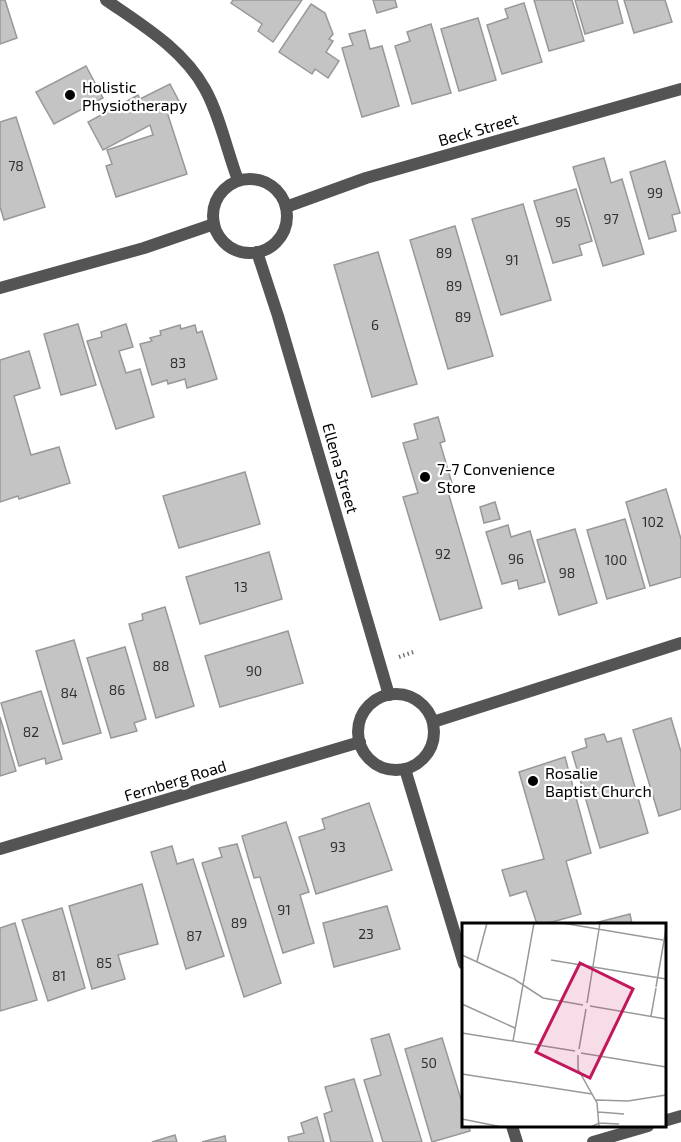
<svg xmlns="http://www.w3.org/2000/svg" width="681" height="1142" viewBox="0 0 681 1142" font-family="'Exo 2',sans-serif">
<style>
.building{fill:#c4c4c4;stroke:#989898;stroke-width:1.5}
.lines{fill:none;stroke-linecap:round;stroke-linejoin:round}
.path{stroke:#767676;stroke-width:4;stroke-dasharray:1.5 3;stroke-linecap:butt}
.minor{stroke:#545454;stroke-width:12}
.tertiary{stroke:#545454;stroke-width:12}
.poi-dot{fill:#000;stroke:#fff;stroke-width:2}
.labels{text-anchor:middle;dominant-baseline:central;stroke-width:4.5;stroke-linejoin:round;paint-order:stroke}
.number-label{font-size:14px;fill:#313131}
.poi-label{font-size:16px;fill:#000;stroke:#fff;text-anchor:start}
.street-label{font-size:16px;fill:#000;stroke:#fff}
.inset-road{fill:none;stroke:#999;stroke-width:1.5}
.view{fill:#c2185b;fill-opacity:0.15;stroke:#c2185b;stroke-width:3}
.inset-edge{fill:none;stroke:#000;stroke-width:3}
</style>
<rect width="100%" height="100%" fill="#fff"/>
<g class="building">
<path d="M0 0H5L17 38 0 44Z"/>
<path d="M233 0H302L273 42 258 31 262 24 231 3Z"/>
<path d="M373 0H395L397 7 377 13Z"/>
<path d="M534 0H572L584 41 549 51Z"/>
<path d="M575 0H617L623 23 585 34Z"/>
<path d="M624 0H665L672 22 634 33Z"/>
<path d="M524 3 542 62 502 74 487 25 508 18 505 9Z"/>
<path d="M311 4 325 13 333 34 329 39 333 41 326 52 339 61 328 78 315 69 312 74 279 52Z"/>
<path d="M478 18 496 80 459 91 441 29Z"/>
<path d="M431 24 451 93 412 104 395 46 410 41 407 32Z"/>
<path d="M365 30 370 49 382 46 399 106 362 117 342 48 353 45 349 34Z"/>
<path d="M86 66 103 98 54 124 36 92Z"/>
<path d="M170 84 182 107 168 115 187 174 116 197 106 166 112 164 107 150 153 135 150 125 103 150 88 122 138 95 140 99Z"/>
<path d="M16 117 45 207 4 220 0 207V122Z"/>
<path d="M604 158 611 183 622 179 644 254 603 266 573 167Z"/>
<path d="M665 161 680 213 672 215 676 231 649 239 630 172Z"/>
<path d="M576 189 592 241 579 245 582 255 553 263 534 201Z"/>
<path d="M523 204 551 300 501 315 472 219Z"/>
<path d="M455 226 493 356 448 369 410 240Z"/>
<path d="M378 252 417 384 372 397 334 265Z"/>
<path d="M78 324 96 385 61 395 44 334Z"/>
<path d="M126 324 133 347 119 351 126 373 140 369 154 417 116 429 87 341 102 337 101 332Z"/>
<path d="M180 325 181 329 195 325 197 333 202 331 217 379 187 388 185 379 168 384 167 380 152 385 140 344 152 341 150 338 161 335 160 331Z"/>
<path d="M29 351 40 388 14 396 31 455 59 447 70 483 19 499 18 496 0 502V360Z"/>
<path d="M438 417 445 441 440 443 454 490 448 492 482 608 440 620 403 497 418 493 403 443 418 439 414 424Z"/>
<path d="M245 472 260 524 179 548 163 496Z"/>
<path d="M666 489 681 539V577L650 586 626 502Z"/>
<path d="M495 502 500 519 484 523 480 507Z"/>
<path d="M625 519 645 588 607 599 587 530Z"/>
<path d="M508 525 511 537 530 531 545 582 519 589 517 580 502 584 486 532Z"/>
<path d="M575 529 597 603 559 615 537 540Z"/>
<path d="M269 552 282 599 200 624 186 577Z"/>
<path d="M165 607 194 706 156 718 129 624 143 620 142 614Z"/>
<path d="M288 631 303 683 220 707 205 656Z"/>
<path d="M74 640 101 733 63 744 36 651Z"/>
<path d="M125 647 146 719 134 723 137 731 111 738 87 658Z"/>
<path d="M41 691 62 759 46 764 45 758 19 766 1 703Z"/>
<path d="M0 717 16 771 0 776Z"/>
<path d="M671 718 681 752V809L659 816 633 730Z"/>
<path d="M604 734 607 742 621 738 648 833 600 848 572 752 587 747 585 739Z"/>
<path d="M565 757 591 853 566 861 581 914 545 924H537L526 891 510 896 502 870 544 859 519 772Z"/>
<path d="M369 803 392 870 316 894 299 837 325 829 322 819Z"/>
<path d="M286 822 309 892 300 895 314 943 283 953 260 877 254 878 242 836Z"/>
<path d="M237 844 281 983 244 997 202 863 222 857 219 848Z"/>
<path d="M172 846 177 864 193 859 224 956 186 969 151 852Z"/>
<path d="M142 884 158 944 118 955 125 979 92 989 69 906Z"/>
<path d="M387 906 400 949 334 967 323 923Z"/>
<path d="M62 908 85 988 48 1001 22 920Z"/>
<path d="M630 914 632 924H591Z"/>
<path d="M15 923 37 1000 0 1011V928Z"/>
<path d="M389 1034 422 1142H383L364 1080 381 1075 371 1039Z"/>
<path d="M442 1038 464 1109V1126H469L470 1131 432 1142 405 1049Z"/>
<path d="M354 1079 373 1142H331L324 1114 332 1111 325 1087Z"/>
<path d="M317 1117 324 1142H289L288 1137 304 1133 301 1123Z"/>
<path d="M175 1135 177 1142H152Z"/>
<path d="M225 1136 226 1142H202Z"/>
</g>
<g class="lines">
<path class="path" d="M399 657 416 651"/>
<g class="minor">
<path d="M286 207 366 178 681 89"/>
<path d="M0 288 144 248 214 224"/>
<path d="M664 1121 681 1116"/>
<path d="M593 1142 648 1126"/>
</g>
<g class="tertiary">
<path d="M106 0C142 25 183 49 205 89 220 116 227 151 238 180"/>
<circle cx="250" cy="216" r="37"/>
<path d="M257 252 278 316 389 695"/>
<circle cx="396" cy="732" r="38"/>
<path d="M433 722 681 643"/>
<path d="M405 769 464 964"/>
<path d="M0 849 360 742"/>
<path d="M512 1126 517 1142"/>
</g>
</g>
<g class="poi-dot">
<circle cx="70" cy="95" r="6"/>
<circle cx="425" cy="477" r="6"/>
<circle cx="533" cy="781" r="6"/>
</g>
<g class="labels">
<g class="number-label">
<text x="16" y="165">78</text>
<text x="655" y="192">99</text>
<text x="611" y="218">97</text>
<text x="563" y="221">95</text>
<text x="444" y="252">89</text>
<text x="512" y="259">91</text>
<text x="454" y="285">89</text>
<text x="463" y="316">89</text>
<text x="375" y="324">6</text>
<text x="178" y="362">83</text>
<text x="653" y="521">102</text>
<text x="443" y="553">92</text>
<text x="516" y="558">96</text>
<text x="616" y="559">100</text>
<text x="567" y="572">98</text>
<text x="241" y="586">13</text>
<text x="161" y="665">88</text>
<text x="254" y="670">90</text>
<text x="117" y="689">86</text>
<text x="69" y="692">84</text>
<text x="31" y="731">82</text>
<text x="338" y="846">93</text>
<text x="284" y="909">91</text>
<text x="239" y="922">89</text>
<text x="366" y="933">23</text>
<text x="194" y="935">87</text>
<text x="104" y="962">85</text>
<text x="59" y="975">81</text>
<text x="429" y="1062">50</text>
</g>
<g class="poi-label">
<text x="82" y="86">Holistic<tspan x="82" dy="18">Physiotherapy</tspan></text>
<text x="437" y="468">7-7 Convenience<tspan x="437" dy="18">Store</tspan></text>
<text x="545" y="772">Rosalie<tspan x="545" dy="18">Baptist Church</tspan></text>
</g>
<g class="street-label">
<text transform="translate(478 129) rotate(-16)">Beck Street</text>
<text transform="translate(341 468) rotate(74)">Ellena Street</text>
<text transform="translate(175 780) rotate(-17)">Fernberg Road</text>
</g>
</g>
<g transform="translate(462 923)">
<rect width="204" height="204" fill="#fff"/>
<path class="inset-road" d="M100 0 201 17M0 32 52 56 81 75 121 82M89 37 204 56M15 38 25 0M194 64 204 6M125 80 138 0M0 81 53 105M128 83 204 96M189 93 194 65M0 110 113 128M51 118 72 0M117 126 124 86M119 130 204 144M116 132V146L135 180 137 204M0 151 130 171M134 177 166 178 204 172M136 189 162 191M0 196 40 204M129 204 137 200 157 201"/>
<path class="view" d="M118 40 171 66 128 155 74 129Z"/>
<rect width="204" height="204" class="inset-edge"/>
</g>
</svg>
